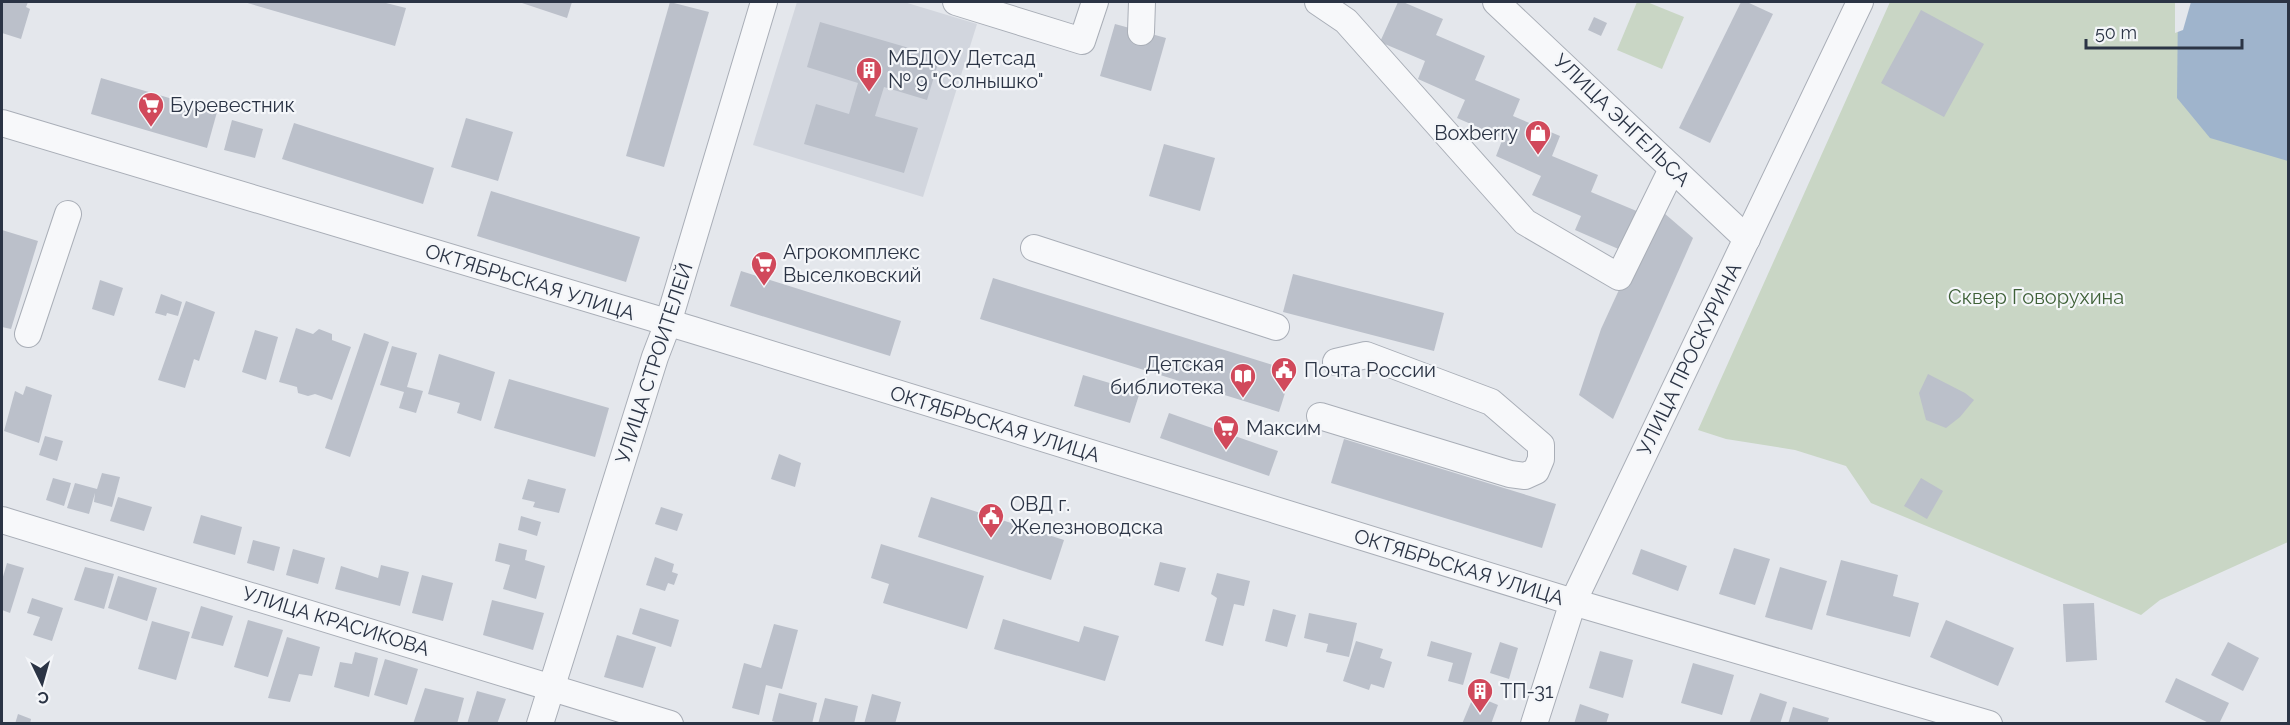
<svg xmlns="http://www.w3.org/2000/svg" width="2290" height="725" viewBox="0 0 2290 725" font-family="Raleway,sans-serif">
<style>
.built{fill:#d2d6de}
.green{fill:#c9d6c5}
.water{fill:#9fb4cc}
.pier{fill:#e4e7ec}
.building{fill:#bbc0ca}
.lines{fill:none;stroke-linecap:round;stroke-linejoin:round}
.minor-casing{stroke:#a9aeb7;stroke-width:28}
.minor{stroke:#f7f8fa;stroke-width:26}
.labels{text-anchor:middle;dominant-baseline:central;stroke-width:4.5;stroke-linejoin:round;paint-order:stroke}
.poi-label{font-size:20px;fill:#2b3445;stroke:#f4f6f9;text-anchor:start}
.street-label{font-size:20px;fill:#2b3445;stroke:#f4f6f9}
.park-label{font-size:20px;fill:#3f6138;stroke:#f4f6f9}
</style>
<rect width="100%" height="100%" fill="#e4e7ec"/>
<path class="built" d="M797 2H904L977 24 923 197 753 145Z"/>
<g class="green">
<path d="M1637 2H1647L1684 17 1662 69 1617 50Z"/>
<path d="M1890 2H2288V542L2160 600 2141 615 1871 503 1846 466 1795 450 1726 439 1698 430Z"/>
</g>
<path class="water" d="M2178 2H2288V161L2210 138 2177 98Z"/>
<path class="pier" d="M2175 2H2191L2183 30 2175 33Z"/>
<g class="building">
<path d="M2 2H28L26 7 30 9 21 39 2 33Z"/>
<path d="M244 2H382L406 8 395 46Z"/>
<path d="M519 2H572L567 18Z"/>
<path d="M670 2 709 12 664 167 626 156Z"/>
<path d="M1398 2H1403L1443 19 1436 35 1485 56 1475 80 1520 99 1513 116 1560 136 1552 156 1598 175 1591 192 1639 212 1623 251 1575 230 1581 216 1532 195 1541 176 1496 156 1503 138 1457 118 1465 100 1418 79 1425 61 1380 42Z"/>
<path d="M1741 2H1747L1773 14 1710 143 1679 128Z"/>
<path d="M1921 10 1984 44 1944 117 1881 83Z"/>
<path d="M1594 17 1607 23 1601 36 1588 30Z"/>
<path d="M820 22 940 57 927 100 884 87 875 116 918 128 904 173 804 144 816 104 849 114 858 83 807 67Z"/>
<path d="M1115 24 1166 38 1151 91 1100 76Z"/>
<path d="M101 78 217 112 207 148 91 114Z"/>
<path d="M466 118 513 132 498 181 451 167Z"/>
<path d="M232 120 263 129 255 158 224 150Z"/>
<path d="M294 123 434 168 423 204 282 159Z"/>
<path d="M1164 144 1215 158 1200 211 1149 196Z"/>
<path d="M491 191 640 237 626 282 477 236Z"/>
<path d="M1657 207 1693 238 1613 419 1579 395 1601 329Z"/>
<path d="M2 230 38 241 11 329 2 327Z"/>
<path d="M741 271 901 321 890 356 730 306Z"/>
<path d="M1293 274 1444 313 1434 351 1283 312Z"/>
<path d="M993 278 1292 371 1279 412 980 319Z"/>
<path d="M100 280 123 288 114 316 92 309Z"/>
<path d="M161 294 182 302 178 316 167 313 166 316 155 313Z"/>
<path d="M186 301 215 312 199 361 194 359 185 388 158 380Z"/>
<path d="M296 328 313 334 319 329 332 334V340L351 347 332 400 315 394 308 396 298 393 297 387 279 382Z"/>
<path d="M255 330 278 337 266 380 242 372Z"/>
<path d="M364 333 389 342 350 457 325 448Z"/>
<path d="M392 346 417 353 407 387 423 391 416 413 399 408 404 392 380 385Z"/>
<path d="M439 354 495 372 481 421 457 413 460 403 428 394Z"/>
<path d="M1928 374 1965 393 1974 400 1960 417 1946 428 1926 420 1919 393Z"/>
<path d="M1083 375 1123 387V390L1139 395 1130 423 1074 406Z"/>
<path d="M509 379 609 408 595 457 494 428Z"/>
<path d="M26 386 52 395 39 443 4 431 15 391 23 395Z"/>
<path d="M1169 413 1278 451 1269 476 1160 438Z"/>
<path d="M45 436 63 441 57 461 39 455Z"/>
<path d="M1344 439 1556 504 1542 548 1331 483Z"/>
<path d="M779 454 801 463 795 487 771 479Z"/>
<path d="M102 473 120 477 112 507 94 502 95 493 89 514 67 508 75 483 97 489Z"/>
<path d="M53 478 71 483 64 506 46 500Z"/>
<path d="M1921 478 1943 491 1927 519 1904 506Z"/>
<path d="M528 479 566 489 559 513 533 507 535 502 522 499Z"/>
<path d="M118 497 152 507 144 531 110 521Z"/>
<path d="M931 497 1064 540 1051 580 918 537Z"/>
<path d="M661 507 683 514 677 531 655 524Z"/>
<path d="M201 515 242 527 235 555 193 543Z"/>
<path d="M521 516 541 522 537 536 518 530Z"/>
<path d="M253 540 280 547 274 571 247 563Z"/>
<path d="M499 543 527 550 525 560 545 566 536 599 503 589 510 565 495 561Z"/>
<path d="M881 544 984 576 967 629 883 603 889 584 871 578Z"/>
<path d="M1734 548 1770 559 1755 605 1719 594Z"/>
<path d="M293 549 325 558 318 584 286 575Z"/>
<path d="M1641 549 1687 566 1678 591 1632 574Z"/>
<path d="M655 557 674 564 672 572 678 574 674 585 668 583 665 591 646 585Z"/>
<path d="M1841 560 1898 575 1893 596 1919 603 1910 637 1826 615Z"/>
<path d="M1160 562 1186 568 1179 592 1154 585Z"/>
<path d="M7 563 24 568 10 613 2 610V580Z"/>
<path d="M381 565 409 572 400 606 335 589 341 566 378 578Z"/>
<path d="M85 567 114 574 104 609 74 600Z"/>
<path d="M1780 567 1827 581 1812 630 1765 617Z"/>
<path d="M1217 573 1250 581 1244 606 1234 604 1223 646 1205 641 1217 598 1211 594Z"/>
<path d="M422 575 453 583 443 621 412 613Z"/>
<path d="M118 576 157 588 147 621 108 608Z"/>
<path d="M32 598 63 608 52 641 33 635 40 617 27 613Z"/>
<path d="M492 600 544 613 533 650 483 635Z"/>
<path d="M2094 603 2097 660 2066 662 2063 604Z"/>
<path d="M201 606 233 616 223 646 191 638Z"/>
<path d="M640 608 679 620 671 647 632 634Z"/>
<path d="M1273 609 1296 615 1287 647 1265 641Z"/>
<path d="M1309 613 1357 623 1349 657 1326 652 1328 644 1304 638Z"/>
<path d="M1003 619 1079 642 1084 626 1119 636 1105 681 994 649Z"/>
<path d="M248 620 283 630 268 677 234 667Z"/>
<path d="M1946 620 2014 648 1998 686 1930 657Z"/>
<path d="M152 621 190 632 176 680 138 669Z"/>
<path d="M774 624 798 630 782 689 766 685 759 715 732 708 744 663 761 668Z"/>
<path d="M617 635 656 647 643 688 604 677Z"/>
<path d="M287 637 320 647 312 676 299 674 290 702 268 698Z"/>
<path d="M1356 641 1383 649 1380 658 1392 662 1384 688 1371 684 1369 690 1343 681Z"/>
<path d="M1431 641 1472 653 1463 685 1448 681 1453 663 1427 656Z"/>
<path d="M1500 642 1518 648 1509 679 1490 673Z"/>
<path d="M2228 642 2259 658 2243 691 2211 675Z"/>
<path d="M1600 651 1633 660 1623 698 1589 688Z"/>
<path d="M355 652 378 658 369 697 334 687 340 662 352 664Z"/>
<path d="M385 659 418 669 407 705 374 695Z"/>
<path d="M1693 663 1734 675 1722 715 1681 703Z"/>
<path d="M2176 678 2229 703 2219 724H2211L2165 702Z"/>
<path d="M425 688 464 698 457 724H413Z"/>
<path d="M477 691 506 699 497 724H467Z"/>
<path d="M779 693 817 703 812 724H781L772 721Z"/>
<path d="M1760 693 1787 702 1780 724H1749Z"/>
<path d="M872 694 901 702 895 724H864Z"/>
<path d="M1474 695 1498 705 1491 724H1462Z"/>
<path d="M825 698 858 706 854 724H818Z"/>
<path d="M1580 704 1609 714 1606 724H1574Z"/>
<path d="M1793 707 1829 718 1827 724H1788Z"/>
<path d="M18 714 31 719 30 724H15Z"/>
</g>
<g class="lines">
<g class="minor-casing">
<g id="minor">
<path d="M956 2 1082 41 1095 2"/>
<path d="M1318 2 1346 21 1525 222 1619 277 1672 169"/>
<path d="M1496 2 1747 239"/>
<path d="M1141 32 1142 2"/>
<path d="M2 123 693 330 1573 602 1989 724"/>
<path d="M1034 248 1276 327"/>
<path d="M28 334 68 214"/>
<path d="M1320 416 1510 474 1525 476 1536 471 1541 459V445L1491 402 1366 355 1336 362"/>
<path d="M2 520 670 724"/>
<path d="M540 724 655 357 668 323 764 2"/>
<path d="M1534 724 1573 602 1860 2"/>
</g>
</g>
<use href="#minor" class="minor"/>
</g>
<defs>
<g id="building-pin" transform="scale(1.35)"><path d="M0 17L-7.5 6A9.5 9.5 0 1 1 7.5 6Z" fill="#d1495b" stroke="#f4f6f9"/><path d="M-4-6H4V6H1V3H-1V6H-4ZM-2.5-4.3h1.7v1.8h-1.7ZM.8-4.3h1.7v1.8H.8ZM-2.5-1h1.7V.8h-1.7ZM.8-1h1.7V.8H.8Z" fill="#fff"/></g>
<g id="supermarket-pin" transform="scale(1.35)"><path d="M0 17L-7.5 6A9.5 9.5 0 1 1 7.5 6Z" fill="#d1495b" stroke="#f4f6f9"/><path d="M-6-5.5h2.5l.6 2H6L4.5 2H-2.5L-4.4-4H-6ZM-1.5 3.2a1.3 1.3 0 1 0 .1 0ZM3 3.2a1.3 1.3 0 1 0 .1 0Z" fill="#fff"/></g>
<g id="shop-pin" transform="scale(1.35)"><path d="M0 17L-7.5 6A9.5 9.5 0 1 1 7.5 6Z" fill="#d1495b" stroke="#f4f6f9"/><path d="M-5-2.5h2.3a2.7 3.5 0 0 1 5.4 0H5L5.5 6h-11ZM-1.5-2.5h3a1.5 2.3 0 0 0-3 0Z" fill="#fff"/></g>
<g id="civic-pin" transform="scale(1.35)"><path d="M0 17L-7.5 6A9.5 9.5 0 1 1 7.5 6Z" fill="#d1495b" stroke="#f4f6f9"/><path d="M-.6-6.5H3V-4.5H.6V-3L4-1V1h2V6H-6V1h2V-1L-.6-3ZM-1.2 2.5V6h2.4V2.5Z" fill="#fff"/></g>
<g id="library-pin" transform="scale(1.35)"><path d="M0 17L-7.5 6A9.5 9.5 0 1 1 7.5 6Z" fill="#d1495b" stroke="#f4f6f9"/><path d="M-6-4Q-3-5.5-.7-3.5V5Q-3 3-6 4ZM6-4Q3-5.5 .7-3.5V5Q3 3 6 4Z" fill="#fff"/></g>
</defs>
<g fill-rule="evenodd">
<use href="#building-pin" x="869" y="70"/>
<use href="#supermarket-pin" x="151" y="105"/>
<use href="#shop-pin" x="1538" y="133"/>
<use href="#supermarket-pin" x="764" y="264"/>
<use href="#civic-pin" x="1284" y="370"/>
<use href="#library-pin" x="1243" y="376"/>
<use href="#supermarket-pin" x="1226" y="428"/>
<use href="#civic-pin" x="991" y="516"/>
<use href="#building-pin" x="1480" y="691"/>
</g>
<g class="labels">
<g class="poi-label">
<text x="888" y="58">МБДОУ Детсад<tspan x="888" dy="23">№ 9 "Солнышко"</tspan></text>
<text x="170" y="105">Буревестник</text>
<text x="1518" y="133" text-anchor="end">Boxberry</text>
<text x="783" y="252">Агрокомплекс<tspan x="783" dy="23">Выселковский</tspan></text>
<text x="1224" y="364" text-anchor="end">Детская<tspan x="1224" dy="23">библиотека</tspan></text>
<text x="1304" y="370">Почта России</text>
<text x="1246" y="428">Максим</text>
<text x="1010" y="504">ОВД г.<tspan x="1010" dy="23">Железноводска</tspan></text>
<text x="1500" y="691">ТП-31</text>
</g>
<g class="street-label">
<text transform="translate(1622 120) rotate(44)">УЛИЦА ЭНГЕЛЬСА</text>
<text transform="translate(530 282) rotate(17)">ОКТЯБРЬСКАЯ УЛИЦА</text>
<text transform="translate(1689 359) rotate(-64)">УЛИЦА ПРОСКУРИНА</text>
<text transform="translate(654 363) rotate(-72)">УЛИЦА СТРОИТЕЛЕЙ</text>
<text transform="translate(995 424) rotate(17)">ОКТЯБРЬСКАЯ УЛИЦА</text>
<text transform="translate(1459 567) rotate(17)">ОКТЯБРЬСКАЯ УЛИЦА</text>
<text transform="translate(336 621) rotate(17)">УЛИЦА КРАСИКОВА</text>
</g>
<g class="park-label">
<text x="2036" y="297">Сквер Говорухина</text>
</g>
</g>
<rect width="2290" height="725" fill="none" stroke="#2b3445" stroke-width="6"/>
<g transform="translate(42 683) rotate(175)" stroke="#f4f6f9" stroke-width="4.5" paint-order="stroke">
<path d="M0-4.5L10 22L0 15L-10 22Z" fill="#2b3445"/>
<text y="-9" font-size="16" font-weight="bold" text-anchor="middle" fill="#2b3445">С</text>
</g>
<path d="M2086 39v9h156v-9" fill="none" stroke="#2b3445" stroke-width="3"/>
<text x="2095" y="39" font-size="18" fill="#2b3445" stroke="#f4f6f9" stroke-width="4.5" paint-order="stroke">50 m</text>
</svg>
